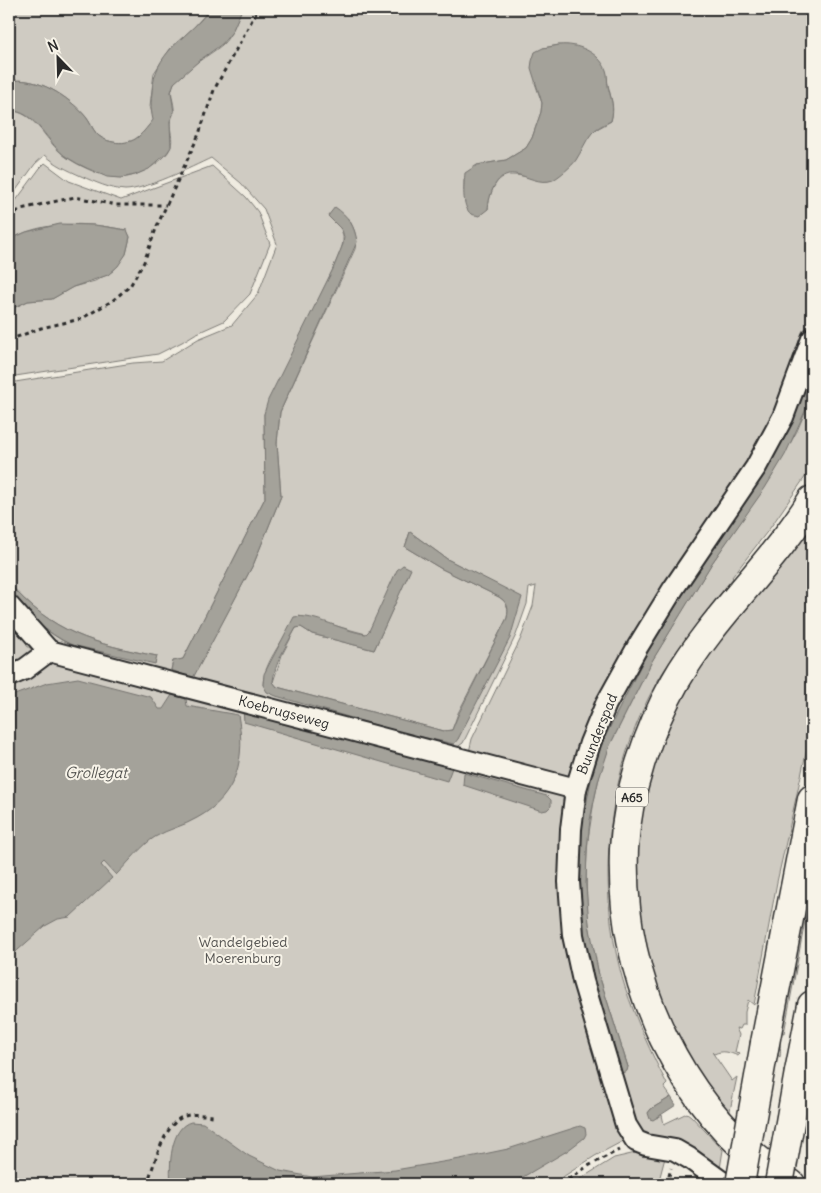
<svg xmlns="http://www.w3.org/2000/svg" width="821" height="1193" viewBox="0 0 821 1193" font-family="Delius,sans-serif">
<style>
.green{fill:#cfcbc2;stroke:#7d7b76;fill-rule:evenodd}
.water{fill:#a4a29a;stroke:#74726e}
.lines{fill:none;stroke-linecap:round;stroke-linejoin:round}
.street-casing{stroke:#2b2b2b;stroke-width:24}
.highway-casing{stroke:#2b2b2b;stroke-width:31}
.path{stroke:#2b2b2b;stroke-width:3;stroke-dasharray:4 4;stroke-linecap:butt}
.street{stroke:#f7f3e8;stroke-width:20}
.highway{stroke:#f7f3e8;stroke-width:28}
.highway-bridge-casing{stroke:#2b2b2b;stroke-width:31;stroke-linecap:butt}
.highway-bridge{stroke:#f7f3e8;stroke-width:28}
.labels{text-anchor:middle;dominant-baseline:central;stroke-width:4;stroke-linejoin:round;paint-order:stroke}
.shield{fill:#f7f3e8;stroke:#686764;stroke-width:1}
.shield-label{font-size:12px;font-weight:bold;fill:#2b2b2b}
.street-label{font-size:14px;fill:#2b2b2b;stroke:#f7f3e8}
.park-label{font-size:14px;fill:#545351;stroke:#f7f3e8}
.water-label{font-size:15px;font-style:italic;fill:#555552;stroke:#f7f3e8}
</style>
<rect width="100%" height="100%" fill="#efebe0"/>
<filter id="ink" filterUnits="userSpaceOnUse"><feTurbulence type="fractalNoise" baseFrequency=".02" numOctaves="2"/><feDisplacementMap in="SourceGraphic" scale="10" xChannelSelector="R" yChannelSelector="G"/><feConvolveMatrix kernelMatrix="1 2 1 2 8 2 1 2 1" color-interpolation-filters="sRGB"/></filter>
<g filter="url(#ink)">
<g class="green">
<path d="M9 9H210L194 27 170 49 154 73 150 106 154 120C149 125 144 132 138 137 128 146 105 144 96 133 92 128 90 122 86 117 68 96 37 76 9 81Z"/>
<path d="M242 9H812V322L811 326 803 330 798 344 802 351 785 398 572 774 565 778 469 752 472 739 521 638 533 606 536 586 529 588 527 604 516 635 466 737 463 743 456 748 62 645 43 633 9 598V593L43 628 63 641 72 645 155 663 157 656C94 644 52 633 9 583V383L133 363 162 361 198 339 232 325 258 294 277 244 264 209 241 183 211 158C192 167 145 190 125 190 110 189 95 182 81 176 68 170 56 165 45 155L35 164 9 200V111C33 110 44 138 60 152 69 161 94 173 107 176 117 179 128 178 137 174 148 170 168 158 171 146 173 139 170 130 170 123 171 119 173 116 174 112 175 102 168 93 174 83 183 69 209 56 222 45 232 36 236 21 242 9ZM559 45 607 77C608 93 616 104 611 121L592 132 552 180C536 182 527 175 513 175 495 174 489 195 488 209L464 191V179L477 165 506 160 526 148 532 138 541 112 542 103 535 83 543 48ZM349 219C354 229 358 237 355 249L280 412 277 443 281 496 254 563 193 677 171 670 173 661 183 659 265 498 264 414 333 269C339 253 350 238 337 224ZM410 532 447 559 517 596 458 739 400 732 342 714 263 685C263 663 287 634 299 616L366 634 369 632 403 565 410 570 374 650 312 634 301 627 296 628 282 655 273 682 277 687 444 731 452 730 458 713 507 618C509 608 508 603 499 597L440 568 405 547Z"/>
<path d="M45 163 69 181 121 200 212 166 246 197 258 212 270 244 250 294 224 321 195 334 182 342 158 354 9 377V310L28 301 52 299 73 287 95 281 113 271 126 254 130 237 127 231 125 230C86 222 44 220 9 240V210L40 168Z"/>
<path d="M812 355V371L798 405 645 657 603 741 592 775 581 832 585 951 628 1067 599 975 593 949 587 911 586 872 588 839 594 801 601 769 610 745 652 661 712 563 771 478 797 431 812 396V467L770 528 732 577 733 578C706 612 679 645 657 682 606 772 594 888 625 987 636 1020 651 1053 667 1084L664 1087 671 1097 651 1109 648 1113 657 1118 662 1115 664 1124 687 1113 691 1116 723 1150 719 1175 637 1131 577 930 582 792 602 729Z"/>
<path d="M812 513V727L777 882 754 1005 748 1000 745 1012V1025H742L740 1029 736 1028 739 1035 735 1052 740 1053 738 1056C729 1052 723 1050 714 1054L712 1052 732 1081 737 1077 728 1120 705 1093 648 981 632 841 669 709Z"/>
<path d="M9 616 25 636 27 646 41 655 566 792 625 1140 595 1156 552 1184H9Z"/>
<path d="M812 835V884L784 1033 780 1032C778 1041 782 1048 780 1057L772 1050Z"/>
<path d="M640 1152 666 1154 658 1184H572L614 1158Z"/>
</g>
<g class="water">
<path d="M210 9H242L232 32 222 44 200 60 174 83 171 92 174 112 170 121 171 147 167 153 149 169 135 175 121 178 107 177C94 171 80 166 68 158 48 146 36 109 9 111V81C37 76 68 96 86 117 90 122 92 128 96 133 105 144 128 146 138 137 144 132 149 125 153 120 150 107 151 98 153 85 158 48 190 37 210 9Z"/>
<path d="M559 45C577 43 599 52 606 70 608 75 607 81 608 86 611 99 615 107 611 121 605 124 596 128 592 133 585 141 582 151 576 160 572 166 560 176 553 180 540 185 527 176 515 174 496 171 489 195 488 209L479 216C476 215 473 215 471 214 461 206 464 184 465 173L477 165 506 160 526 148 532 138 541 112 542 103 531 68 532 61 535 52 543 48Z"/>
<path d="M335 207C348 216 355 226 357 242L280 412 277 443 281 496 254 563 193 678 171 670 173 661 183 659 265 498 264 414 268 400 333 269 343 244 344 237 342 230 328 216Z"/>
<path d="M60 224 95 225 127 230 130 237 126 254 118 266 108 275 73 287 52 299 28 301 9 310V240L26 232Z"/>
<path d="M812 371V396L785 455 765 488 712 563 652 661 610 745 598 782 590 820 587 849 586 885 589 924 599 975 628 1067 627 1071 622 1073 595 990 582 932 578 892 581 832 592 775 603 741 645 657 798 405Z"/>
<path d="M410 532 447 559 522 597 510 638 458 739 454 744 400 732 276 696 267 692 263 685 264 674 294 617C313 613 345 632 366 634L369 631 397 570 403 565 411 569 374 650 312 634 301 627 296 628C287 644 274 664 273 682L277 687 444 731 452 730 459 713 507 618C509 608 508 603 499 597L440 568 405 547Z"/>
<path d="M9 583C52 633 94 644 157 656L155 664 72 645C46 633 27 614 9 593Z"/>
<path d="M78 678 151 697 159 709H163L172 695 186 699 187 706 238 715C246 757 238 796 197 818 184 826 168 829 155 837 143 844 127 864 116 875L104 862 101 865 112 878 70 917 58 919 45 926 9 958V697L47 683Z"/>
<path d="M243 709 452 768 447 781 244 722Z"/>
<path d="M464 773 547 796 551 800V806L547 810 542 811 463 785Z"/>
<path d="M671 1097 676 1105 653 1120 650 1119 648 1113 651 1109Z"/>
<path d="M191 1122 203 1123 249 1156 280 1171 312 1177 395 1170 460 1159 508 1149 580 1126 585 1128 586 1134 584 1138 567 1151 511 1184H171C169 1167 170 1127 191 1122Z"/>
</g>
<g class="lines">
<g class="street-casing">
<g id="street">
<path d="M9 606 49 651 576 789"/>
<path d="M9 676 25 669 49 651"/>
<path d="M725 1184 689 1158 675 1150 646 1145 636 1141 626 1125 583 981 573 935 569 882 571 829 576 789 590 743 606 704 638 646 673 589 756 467 783 417 812 339"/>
</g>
</g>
<g class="highway-casing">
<g id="highway">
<path d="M765 1043 812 799"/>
<path d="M799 1072 812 1005"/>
<path d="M791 1184C680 1112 619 980 624 849 627 793 648 730 675 682 713 616 772 565 812 500"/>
</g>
</g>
<g class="path">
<path d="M9 217 21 209 75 197 116 205H166"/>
<path d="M9 340 41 328 81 319 112 301 130 286 144 262 157 226 199 134 214 90 258 9"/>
<path d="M147 1184C154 1166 164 1122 185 1116 194 1113 203 1115 213 1116"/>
<path d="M562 1184 588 1166 619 1150"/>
<path d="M667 1184 671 1168"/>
</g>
<use href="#street" class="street"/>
<use href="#highway" class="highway"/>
<g class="highway-bridge-casing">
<g id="highway-bridge">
<path d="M740 1184 765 1043"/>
<path d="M779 1184 799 1072"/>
</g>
</g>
<use href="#highway-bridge" class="highway-bridge"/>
</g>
</g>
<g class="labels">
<rect class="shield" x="616" y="787.5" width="32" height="19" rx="4"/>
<g class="shield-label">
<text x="632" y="797">A65</text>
</g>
<g class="street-label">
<text transform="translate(284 712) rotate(15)">Koebrugseweg</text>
<text transform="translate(597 734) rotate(-68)">Buunderspad</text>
</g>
<g class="park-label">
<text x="243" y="942">Wandelgebied<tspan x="243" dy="16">Moerenburg</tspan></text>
</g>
<g class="water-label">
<text x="96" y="772">Grollegat</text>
</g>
</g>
<rect width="821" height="1193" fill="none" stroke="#f7f3e8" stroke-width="30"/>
<rect x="15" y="15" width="791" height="1163" fill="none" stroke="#2b2b2b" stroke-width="2" filter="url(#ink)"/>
<g transform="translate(58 58) rotate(337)" stroke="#f7f3e8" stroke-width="4" paint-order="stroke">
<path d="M0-4L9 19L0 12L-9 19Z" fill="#2b2b2b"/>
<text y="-8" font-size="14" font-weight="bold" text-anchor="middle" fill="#2b2b2b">N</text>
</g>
</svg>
